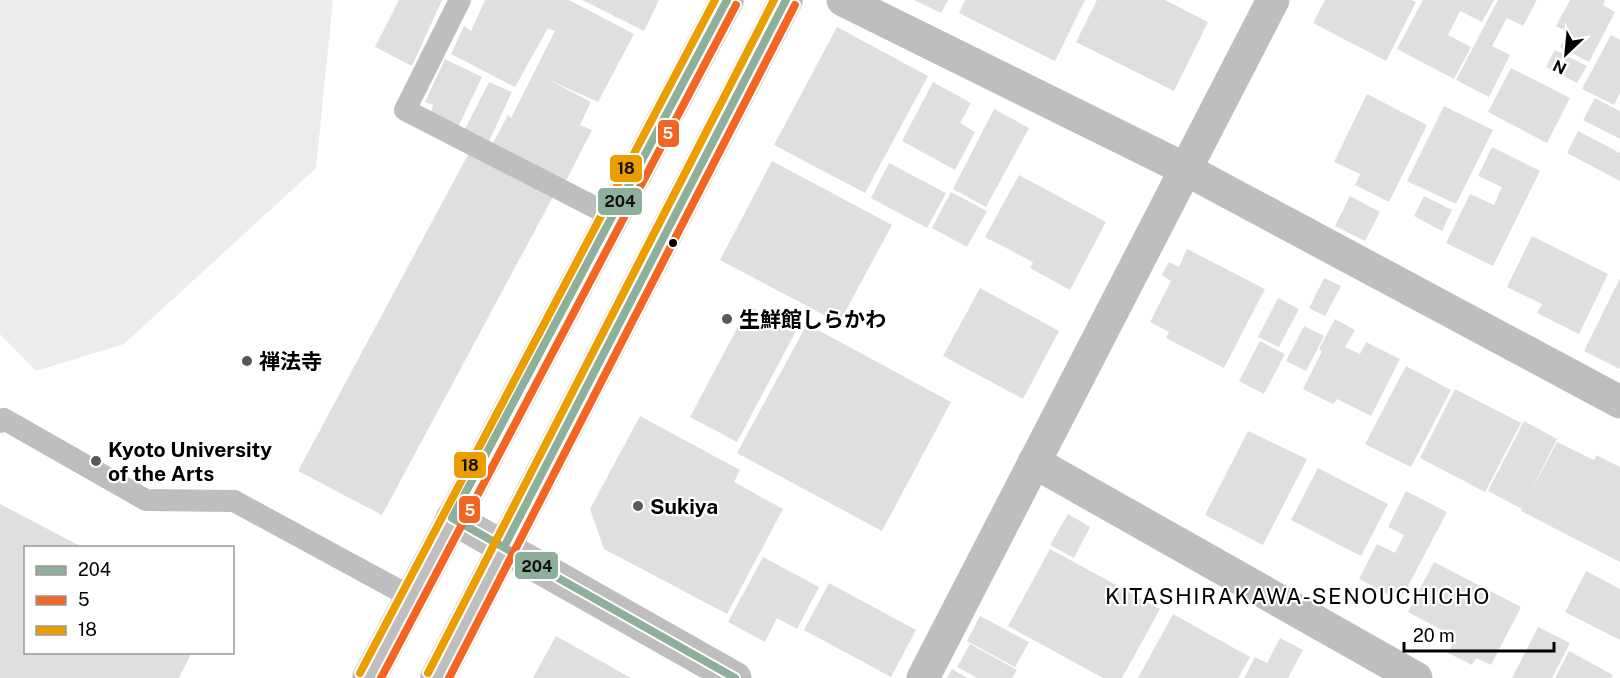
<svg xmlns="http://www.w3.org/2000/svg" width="1620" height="678" viewBox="0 0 1620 678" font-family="'Public Sans','Noto Sans JP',sans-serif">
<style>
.green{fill:#ececec}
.building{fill:#dfdfdf}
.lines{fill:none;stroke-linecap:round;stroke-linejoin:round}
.primary-casing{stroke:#dbdbdb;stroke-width:34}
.service{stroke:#bebebe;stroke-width:22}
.minor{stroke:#bebebe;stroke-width:33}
.tertiary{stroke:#bebebe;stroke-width:33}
.primary{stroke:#bebebe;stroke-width:33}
.bus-1-casing{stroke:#fff;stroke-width:12}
.bus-2-casing{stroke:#fff;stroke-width:12}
.bus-3-casing{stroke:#fff;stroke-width:12}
.bus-1{stroke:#8eaf9b;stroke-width:8}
.bus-2{stroke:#f26522;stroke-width:8}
.bus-3{stroke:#eb9e00;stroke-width:8}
.bus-dot{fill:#000;stroke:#fff;stroke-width:2}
.poi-dot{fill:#595959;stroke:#fff;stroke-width:2}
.labels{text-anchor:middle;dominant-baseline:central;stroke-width:4.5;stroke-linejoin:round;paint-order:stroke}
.poi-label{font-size:21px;font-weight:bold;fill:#000;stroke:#fff;text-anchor:start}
.neighbourhood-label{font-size:22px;letter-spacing:1.5px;fill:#000;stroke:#fff}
.line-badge{stroke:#fff;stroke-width:2}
.badge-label{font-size:16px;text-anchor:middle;font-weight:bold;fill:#fff}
.pale-badge-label{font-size:16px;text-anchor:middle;font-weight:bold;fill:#111}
</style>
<rect width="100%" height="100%" fill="#fff"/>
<path class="green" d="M0 0H333L316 168 124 344 36 371 0 334Z"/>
<g class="building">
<path d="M399 0H442L412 66 375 47Z"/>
<path d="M485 0H569L634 34 598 102 545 78 591 102 580 125 592 130 566 181 493 143 508 115 511 118 555 31 548 28 515 87 451 54 464 26 471 31Z"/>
<path d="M582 0H659L644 31Z"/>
<path d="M914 0H948L941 13Z"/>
<path d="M965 0H1085L1055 61 959 13Z"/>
<path d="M1097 0H1165L1208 22 1174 91 1076 42Z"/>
<path d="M1325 0H1412L1416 2 1386 61 1313 23Z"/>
<path d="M1423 0H1494L1482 22 1460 11 1448 35 1471 47 1454 79 1397 49Z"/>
<path d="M1498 0H1537L1523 26 1507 18 1492 46 1510 55 1489 97 1456 80Z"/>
<path d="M1570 0H1605L1603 5 1615 12 1589 62 1560 47 1568 32 1556 26Z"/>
<path d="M837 27 928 76 865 193 774 145Z"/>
<path d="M1611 35 1620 40V93L1614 105 1582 89Z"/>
<path d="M1555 50 1587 66 1577 83 1546 67Z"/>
<path d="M445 59 482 77 458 127 431 114 433 105 425 102Z"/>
<path d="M1511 68 1570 98 1547 143 1488 112Z"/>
<path d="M489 82 512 92 489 141 465 129Z"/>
<path d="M933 82 971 103 960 123 975 132 955 170 902 141Z"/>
<path d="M1367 94 1427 125 1389 202 1355 185 1360 174 1334 162Z"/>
<path d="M1595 98 1620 111V139L1583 120Z"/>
<path d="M1444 106 1493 130 1456 204 1407 181Z"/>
<path d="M994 109 1029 128 986 207 953 189Z"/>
<path d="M1578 131 1620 153V181L1567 153Z"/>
<path d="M1492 147 1540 171 1493 266 1446 243 1470 194 1494 205 1502 187 1478 176Z"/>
<path d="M470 151 554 195 382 515 298 471Z"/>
<path d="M772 161 892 225 839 323 720 260Z"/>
<path d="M889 163 946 193 927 228 871 198Z"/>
<path d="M1019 175 1106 222 1070 290 1030 268 1033 262 985 237Z"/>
<path d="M951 192 987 211 967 247 932 228Z"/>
<path d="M1350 196 1380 212 1365 241 1335 226Z"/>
<path d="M1424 196 1452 210 1442 231 1414 216Z"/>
<path d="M1532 236 1608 274 1579 334 1537 313 1542 304 1507 287Z"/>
<path d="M1187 249 1265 289 1224 368 1166 338 1169 332 1150 322 1171 281 1162 275 1169 262 1179 267Z"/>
<path d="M1324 278 1341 286 1325 316 1309 308Z"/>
<path d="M1620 278V369L1584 351Z"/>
<path d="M980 288 1059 331 1023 399 943 356Z"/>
<path d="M1278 298 1299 309 1279 347 1258 337Z"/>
<path d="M749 306 796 331 737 442 690 417Z"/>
<path d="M1335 319 1355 330 1345 347 1360 354 1366 342 1400 359 1371 416 1337 399 1333 404 1303 389 1322 351 1319 349Z"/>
<path d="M807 324 951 402 882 531 737 453Z"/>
<path d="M1304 326 1324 336 1306 371 1286 361Z"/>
<path d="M1260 341 1285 354 1264 394 1239 381Z"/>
<path d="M1406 366 1451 390 1411 467 1365 444Z"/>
<path d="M1455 389 1521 423 1485 492 1420 458Z"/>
<path d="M640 416 740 470 734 482 783 509 727 614 604 549 590 509Z"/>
<path d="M1524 421 1557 439 1526 501 1557 442 1594 460 1596 455 1620 467V562L1521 511 1522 509 1488 491Z"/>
<path d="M1248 431 1307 459 1263 545 1205 515Z"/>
<path d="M1318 468 1388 504 1361 556 1291 520Z"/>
<path d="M1406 491 1447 512 1400 601 1359 579 1377 544 1395 553 1404 535 1388 527Z"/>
<path d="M0 504 84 548H26V652H192L179 678H0Z"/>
<path d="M1068 514 1090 527 1074 558 1050 545Z"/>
<path d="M1050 549 1160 609 1122 678H1103L1008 626Z"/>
<path d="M763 557 819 587 797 629 777 618 765 642 728 622Z"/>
<path d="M1434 562 1521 607 1491 665 1476 658 1472 665 1448 653 1456 638 1408 612Z"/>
<path d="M1586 571 1620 589V640L1565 612Z"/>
<path d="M829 583 916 630 891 677 804 630Z"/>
<path d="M1173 614 1250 657 1238 678H1138Z"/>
<path d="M980 616 1029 642 1015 667 967 641Z"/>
<path d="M1538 627 1570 643 1552 678H1512Z"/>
<path d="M556 636 631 678H533Z"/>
<path d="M1280 638 1303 650 1288 678H1244L1255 657 1267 663Z"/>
<path d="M970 644 1017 670 1012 678H977L957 667Z"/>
<path d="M1569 651 1613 675 1611 678H1555Z"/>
<path d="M952 669 968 678H947Z"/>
</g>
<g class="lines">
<g class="primary-casing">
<g id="primary">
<path d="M369 678 727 0"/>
<path d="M437 678 786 0"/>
</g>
</g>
<g class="service">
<path d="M460 0 405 110 612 216"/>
<path d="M0 422 4 419 146 500 234 501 411 597"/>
</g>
<g class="minor">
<path d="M843 0 1185 169 1620 402"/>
<path d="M1034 462 1416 678"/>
<path d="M923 678 1273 0"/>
</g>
<path class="tertiary" d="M452 518 735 678"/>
<use href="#primary" class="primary"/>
<g class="bus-1-casing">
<g id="bus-1">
<path d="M727 0 452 518 735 678"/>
<path d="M504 547 786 0"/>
</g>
</g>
<g class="bus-2-casing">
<g id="bus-2">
<path d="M381 678 736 5"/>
<path d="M449 678 795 5"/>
</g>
</g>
<g class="bus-3-casing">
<g id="bus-3">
<path d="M360 673 715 0"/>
<path d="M428 673 774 0"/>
</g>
</g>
<use href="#bus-1" class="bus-1"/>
<use href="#bus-2" class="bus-2"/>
<use href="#bus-3" class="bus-3"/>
</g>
<circle class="bus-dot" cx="673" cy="243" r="5"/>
<g class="poi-dot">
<circle cx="727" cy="319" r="6"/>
<circle cx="247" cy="361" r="6"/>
<circle cx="96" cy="461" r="6"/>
<circle cx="638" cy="506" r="6"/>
</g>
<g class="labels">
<g class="poi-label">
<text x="739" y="319">生鮮館しらかわ</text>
<text x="259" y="361">禅法寺</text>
<text x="108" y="449">Kyoto University<tspan x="108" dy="24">of the Arts</tspan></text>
<text x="650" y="506">Sukiya</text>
</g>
<g class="neighbourhood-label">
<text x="1298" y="596">KITASHIRAKAWA-SENOUCHICHO</text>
</g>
</g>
<g class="line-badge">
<rect x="657" y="119" width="23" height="29" rx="6" fill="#f26522"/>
<rect x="609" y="154" width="34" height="29" rx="6" fill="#eb9e00"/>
<rect x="597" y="187" width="46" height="29" rx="6" fill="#8eaf9b"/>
<rect x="453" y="451" width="34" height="28" rx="6" fill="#eb9e00"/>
<rect x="458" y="495" width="23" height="29" rx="6" fill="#f26522"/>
<rect x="514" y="551" width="45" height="29" rx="6" fill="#8eaf9b"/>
</g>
<g class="badge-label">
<text x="668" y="139">5</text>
<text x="470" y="516">5</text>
</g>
<g class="pale-badge-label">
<text x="626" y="174">18</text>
<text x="620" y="207">204</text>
<text x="470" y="471">18</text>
<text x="537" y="572">204</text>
</g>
<rect x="24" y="546" width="210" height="108" fill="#ffffff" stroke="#999999" stroke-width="1.5"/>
<rect x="36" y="566" width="30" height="9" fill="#8eaf9b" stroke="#999999" stroke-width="1.5"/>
<text x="78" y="576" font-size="18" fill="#000000">204</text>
<rect x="36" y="596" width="30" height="9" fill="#f26522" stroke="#999999" stroke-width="1.5"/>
<text x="78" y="606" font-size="18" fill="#000000">5</text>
<rect x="36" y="626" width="30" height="9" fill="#eb9e00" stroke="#999999" stroke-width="1.5"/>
<text x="78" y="636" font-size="18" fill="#000000">18</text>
<g transform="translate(1566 54) rotate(206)" stroke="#ffffff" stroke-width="4.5" paint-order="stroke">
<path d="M0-4.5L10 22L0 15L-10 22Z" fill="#000000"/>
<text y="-9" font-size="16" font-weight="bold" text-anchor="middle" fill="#000000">N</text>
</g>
<path d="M1404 642v9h150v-9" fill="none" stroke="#000000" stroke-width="3"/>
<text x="1413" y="642" font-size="18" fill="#000000" stroke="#ffffff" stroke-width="4.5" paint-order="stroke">20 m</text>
</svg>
